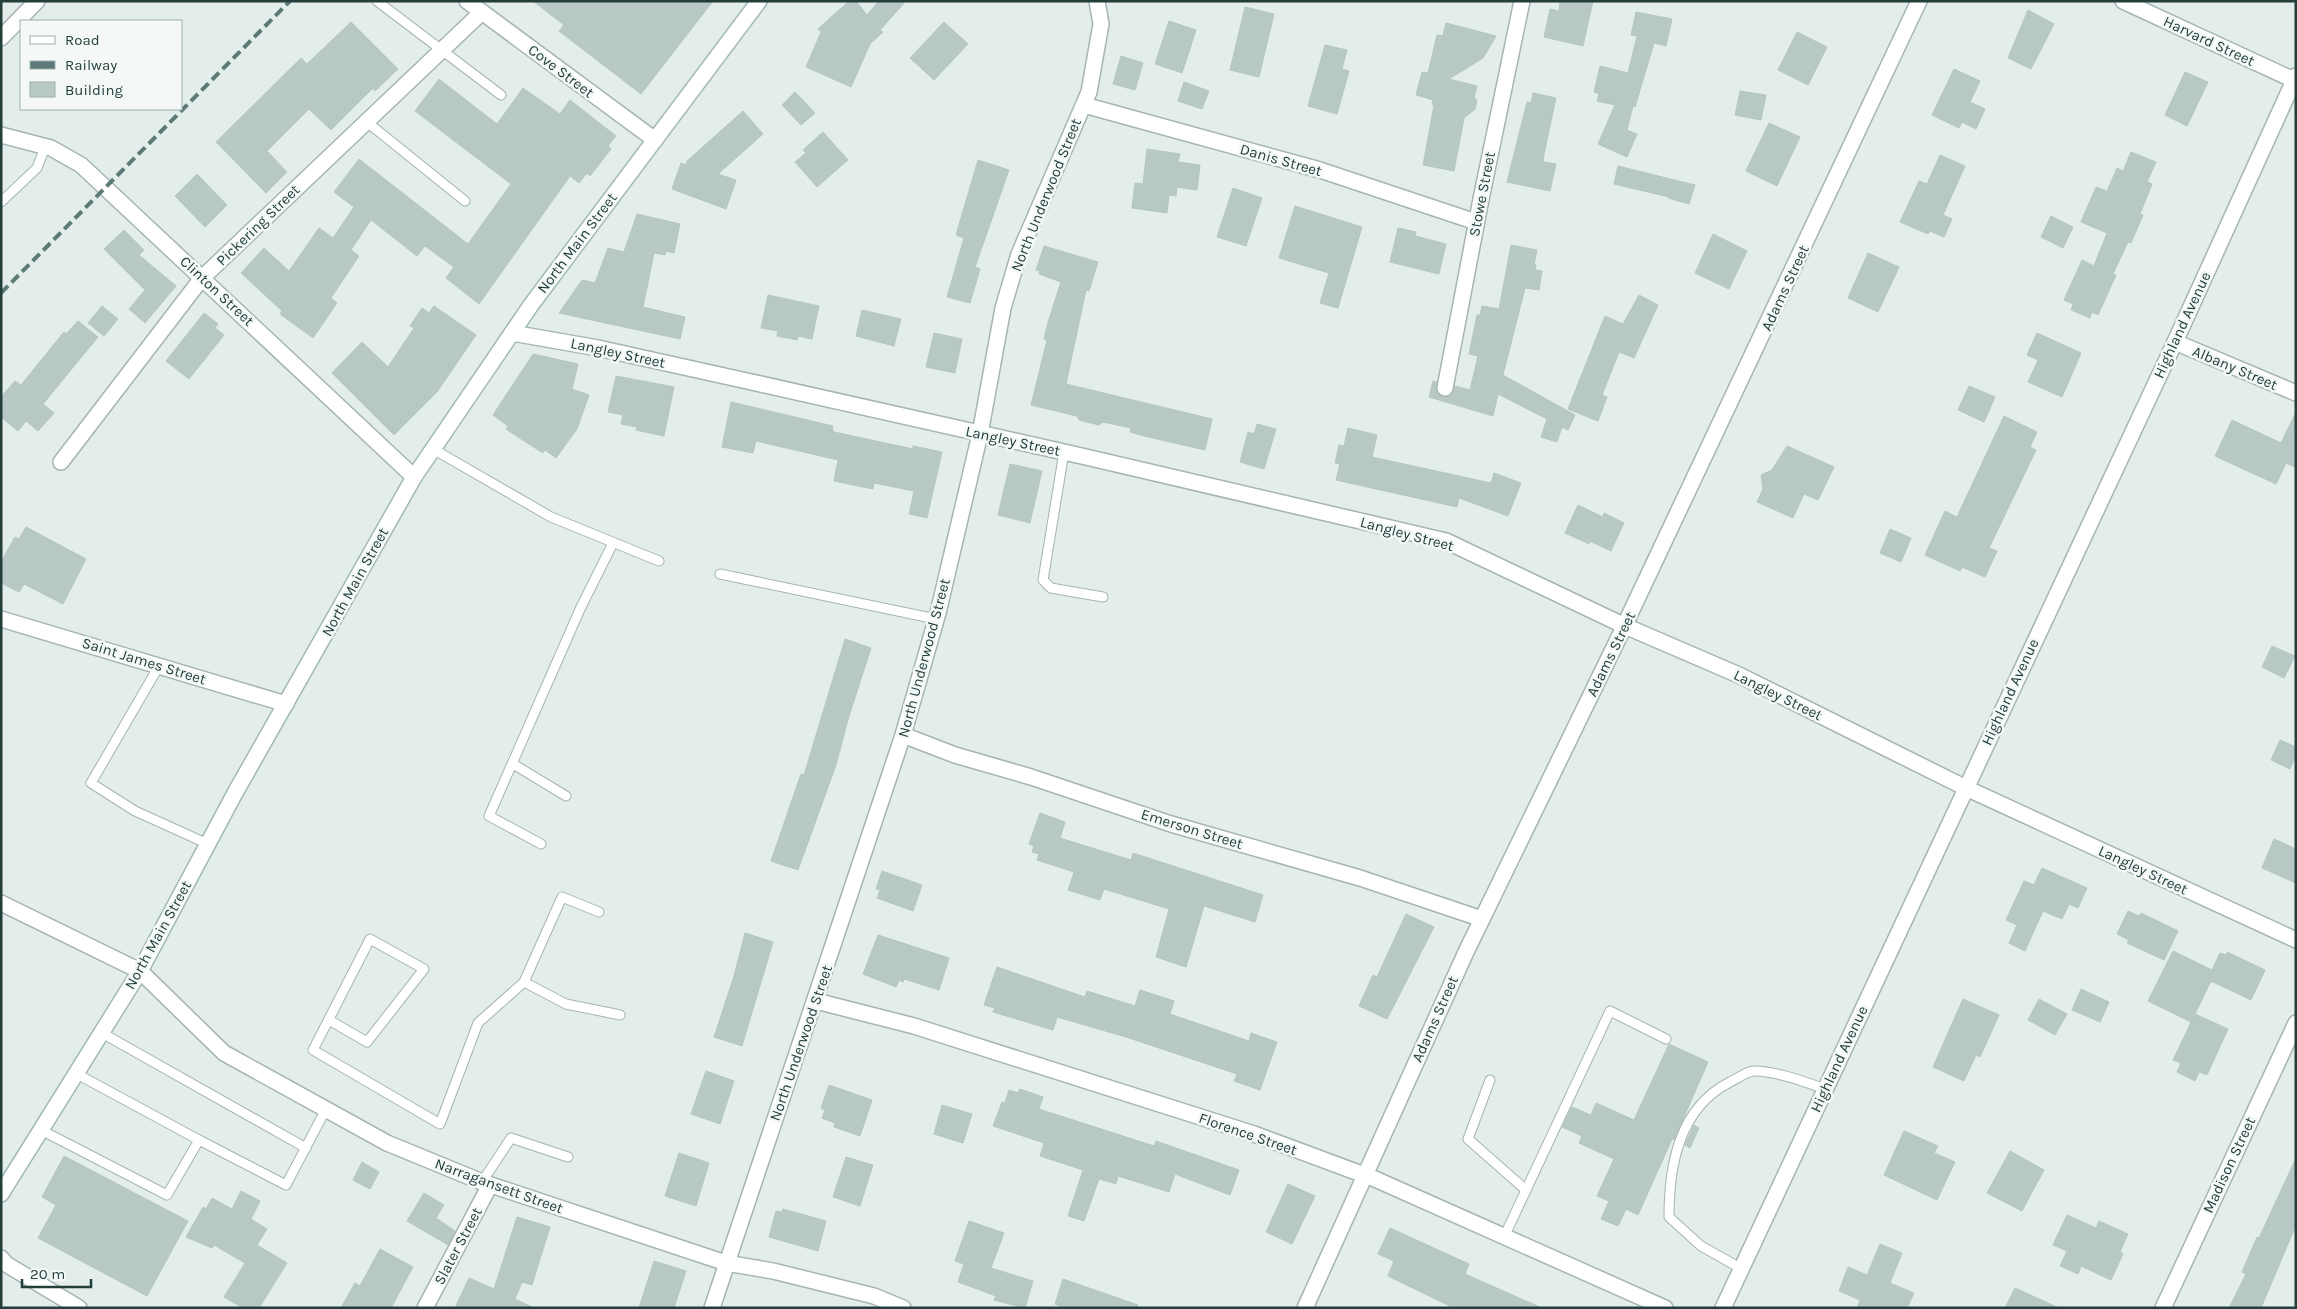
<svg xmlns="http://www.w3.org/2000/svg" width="2297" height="1309" viewBox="0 0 2297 1309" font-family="Karla,sans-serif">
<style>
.building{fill:#b8c8c4;stroke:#b5c7c3}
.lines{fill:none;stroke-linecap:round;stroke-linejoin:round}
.service-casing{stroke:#a5b5b2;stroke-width:11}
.minor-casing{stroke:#a5b5b2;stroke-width:18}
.tertiary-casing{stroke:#a5b5b2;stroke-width:18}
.secondary-casing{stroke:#a1b9b5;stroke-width:18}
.service{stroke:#fff;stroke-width:9}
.minor{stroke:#fff;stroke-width:15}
.tertiary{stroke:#fff;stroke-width:15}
.secondary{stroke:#fff;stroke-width:15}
.rail{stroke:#5d7a78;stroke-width:4;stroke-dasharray:10 5;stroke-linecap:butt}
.labels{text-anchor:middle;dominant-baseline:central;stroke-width:5;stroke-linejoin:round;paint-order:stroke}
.street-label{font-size:15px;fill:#223f3c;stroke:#f4f9f8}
</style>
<rect width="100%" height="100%" fill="#e3edea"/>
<g class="building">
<path d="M533 1H713L641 94 559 31 564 25Z"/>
<path d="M849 1H856L867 15 879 1H906L880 30 883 32 870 44 851 87 806 67 821 32 818 29Z"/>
<path d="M1560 1H1593L1583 46 1544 37 1550 9 1559 11Z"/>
<path d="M1245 7 1274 14 1259 77 1230 70Z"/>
<path d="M2028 10 2054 24 2031 69 2008 58Z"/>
<path d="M1636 12 1672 19 1666 46 1654 43 1635 107 1633 106 1627 130 1637 134 1627 157 1598 144 1615 105 1597 101 1599 94 1594 92 1600 66 1628 73 1637 36 1631 35Z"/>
<path d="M1169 21 1196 30 1182 73 1155 64Z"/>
<path d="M351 22 398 69 375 91 373 88 331 130 309 109 267 151 287 172 266 193 216 142 301 58 307 64Z"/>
<path d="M944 22 968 44 934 80 910 58Z"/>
<path d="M1446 23 1496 36 1483 58 1449 79 1477 86 1474 98 1477 100 1475 109 1464 118 1454 171 1423 165 1434 105 1432 104 1433 100 1416 95 1422 72 1428 73 1437 35 1443 36Z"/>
<path d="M1797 32 1827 47 1808 85 1778 70Z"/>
<path d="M1325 45 1347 50 1342 69 1349 71 1337 114 1308 106Z"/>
<path d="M1121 56 1143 63 1135 90 1113 84Z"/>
<path d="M1954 69 1980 81 1970 102 1985 109 1976 129 1962 122 1959 128 1932 115Z"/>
<path d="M2185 72 2208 82 2187 126 2165 115Z"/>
<path d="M439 79 497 124 523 88 560 114 570 100 616 136 608 146 611 149 590 176 587 173 579 183 570 176 479 304 446 278 454 267 425 246 417 256 371 220 351 250 359 256 331 298 337 303 313 338 280 314 282 311 241 273 264 248 289 271 319 228 333 238 354 207 334 192 359 159 468 244 511 184 415 111Z"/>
<path d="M1184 82 1209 91 1202 109 1178 101Z"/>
<path d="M1740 91 1766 95 1761 120 1735 115Z"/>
<path d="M795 92 815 113 801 125 782 105Z"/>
<path d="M1533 93 1556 98 1543 159 1544 162 1556 164 1550 191 1507 182 1527 102 1531 103Z"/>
<path d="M743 111 763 134 718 174 736 180 726 209 672 189 681 163 686 165 687 161Z"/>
<path d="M1769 123 1800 137 1777 186 1746 171Z"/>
<path d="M823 132 848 160 817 187 795 162 806 153 803 150Z"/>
<path d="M1147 149 1180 154 1178 162 1200 165 1197 190 1177 187 1176 196 1169 195 1167 213 1132 208 1135 183 1143 184Z"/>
<path d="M2131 152 2156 162 2147 182 2152 184 2140 214 2143 215 2131 243 2128 242 2113 274 2116 275 2098 315 2092 312 2090 318 2071 310 2073 304 2064 300 2082 260 2094 266 2107 233 2081 222 2096 187 2107 191 2117 168 2123 171Z"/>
<path d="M1940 155 1965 166 1943 215 1952 219 1944 237 1930 231 1928 234 1900 222 1919 181 1927 184Z"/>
<path d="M978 160 1009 170 975 267 980 269 970 303 947 297 964 238 956 235Z"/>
<path d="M1618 166 1695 185 1689 204 1668 198 1669 197 1614 184Z"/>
<path d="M197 174 227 205 205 227 175 196Z"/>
<path d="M1233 188 1262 198 1246 246 1217 237Z"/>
<path d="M1295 206 1362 227 1338 308 1320 303 1329 273 1279 258Z"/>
<path d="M637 214 680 224 674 253 666 251 665 255 654 253 643 307 685 317 680 339 559 313 582 280 595 283 608 248 624 252Z"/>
<path d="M2051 216 2073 227 2063 248 2041 237Z"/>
<path d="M1398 228 1416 232 1415 236 1446 244 1439 274 1390 262Z"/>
<path d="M124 230 144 250 139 255 176 286 145 323 129 309 145 290 104 249Z"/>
<path d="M1713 234 1747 251 1729 289 1695 273Z"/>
<path d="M1511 245 1537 250 1534 265H1536L1535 270 1542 271 1539 290 1525 288 1503 375 1575 415 1568 430 1562 427 1557 442 1541 437 1547 419 1498 394 1493 416 1429 397 1433 381 1437 382 1436 392 1443 397 1452 394 1455 386 1470 390 1478 356 1469 354 1477 315H1480L1482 306 1499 309Z"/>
<path d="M1044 246 1098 262 1089 291 1086 290 1066 384 1212 419 1205 450 1144 436 1130 432 1131 428 1103 422 1099 425 1079 420 1077 416 1031 405 1047 340 1044 339 1048 322 1061 282 1039 274 1040 271 1036 270Z"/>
<path d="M1868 253 1899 267 1878 312 1848 298Z"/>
<path d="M768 295 819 306 812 339 798 336 797 340 777 336 778 331 761 328Z"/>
<path d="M1639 295 1658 305 1634 358 1619 352 1602 395 1607 397 1598 421 1568 409 1605 316 1623 324Z"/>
<path d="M102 306 118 319 104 336 88 323Z"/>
<path d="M434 306 476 335 437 392 394 435 332 373 362 342 388 367 414 328 410 326 422 308 429 313Z"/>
<path d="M862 310 901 319 894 346 856 336Z"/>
<path d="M204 313 218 324 215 328 224 335 189 379 166 361Z"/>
<path d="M78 321 98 337 43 404 54 413 38 431 26 421 18 431 1 417V397L15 381 21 385 64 332 66 334Z"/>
<path d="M934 333 962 339 955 373 926 367Z"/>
<path d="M2037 333 2081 353 2062 397 2028 382 2038 360 2027 355Z"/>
<path d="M533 354 578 364 572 389 589 395 577 429 556 458 545 450 543 453 518 437 506 429 508 426 493 415Z"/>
<path d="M616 376 674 387 664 436 636 430 637 427 621 424 623 415 608 412Z"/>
<path d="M1969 386 1995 397 1984 422 1958 410Z"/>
<path d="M731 402 833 426 832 429 834 432 913 449V446L942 452 927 518 909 514 914 491 874 483 873 489 834 481 838 460 756 441 753 453 722 447Z"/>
<path d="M2296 412V468L2286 463 2276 484 2215 456 2232 420 2281 443Z"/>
<path d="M2004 416 2037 432 2030 447 2036 450 1989 548 1997 551 1985 577 1962 567 1960 571 1925 555 1945 511 1957 517Z"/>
<path d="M1257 424 1276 429 1264 469 1240 462 1248 432 1254 434Z"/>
<path d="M1348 428 1377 435 1372 457 1491 483 1494 473 1521 483 1508 516 1459 498 1457 507 1336 480 1340 464 1335 463 1339 445 1344 446Z"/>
<path d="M1787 446 1834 467 1818 500 1804 494 1793 518 1757 502 1763 489 1761 475 1772 470Z"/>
<path d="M1010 464 1042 471 1030 523 998 515Z"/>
<path d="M1578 505 1603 517 1604 513 1624 523 1611 551 1590 541 1589 544 1565 533Z"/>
<path d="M26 527 86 559 63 604 24 584 19 592 1 583V562L15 537 19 539Z"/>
<path d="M1890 529 1911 538 1901 562 1880 553Z"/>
<path d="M845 639 871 648 849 716 836 765 798 870 771 861 801 774 804 775Z"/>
<path d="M2272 646 2295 656 2284 678 2262 667Z"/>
<path d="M2280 740 2296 747V756L2290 769 2271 760Z"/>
<path d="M1040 813 1065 822 1060 838 1131 860 1133 853 1263 895 1255 922 1204 906 1186 967 1156 957 1169 909 1104 889 1100 900 1068 890 1074 872 1037 860 1039 854 1032 852 1034 846 1029 844Z"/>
<path d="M2274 839 2296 849V883L2262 868Z"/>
<path d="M2042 868 2087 888 2078 908 2069 904 2062 919 2043 911 2025 951 2009 943 2017 925 2006 920 2024 881 2034 885Z"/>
<path d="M882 871 922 885 913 911 877 898 880 890 876 889Z"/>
<path d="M2128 911 2139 916 2141 913 2178 931 2164 960 2127 943 2129 940 2117 934Z"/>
<path d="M1406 914 1434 927 1387 1019 1359 1006 1373 975 1377 977Z"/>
<path d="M745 933 773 942 742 1046 714 1037 734 976Z"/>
<path d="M878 935 949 958 939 990 904 979 903 982 899 980 896 987 863 974Z"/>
<path d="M2173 951 2212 970 2220 953 2226 955 2227 952 2265 970 2251 1000 2211 981 2191 1022 2148 1001Z"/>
<path d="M997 967 1085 997 1087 991 1135 1006 1140 990 1174 1001 1170 1014 1249 1041 1251 1033 1277 1042 1260 1090 1234 1081 1237 1074 1126 1037 1057 1017 1053 1030 993 1012 995 1008 984 1005Z"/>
<path d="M2081 989 2109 1002 2100 1022 2072 1010Z"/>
<path d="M1963 999 1999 1015 1980 1057 1976 1055 1964 1081 1933 1067Z"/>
<path d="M2039 999 2067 1014 2055 1035 2028 1020Z"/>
<path d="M2195 1014 2228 1029 2207 1075 2199 1072 2195 1081 2177 1072 2181 1063 2173 1060Z"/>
<path d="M1669 1044 1708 1062 1674 1140 1672 1139 1638 1215 1626 1209 1618 1226 1601 1219 1609 1201 1597 1196 1614 1159 1579 1143 1582 1136 1562 1127 1572 1107 1591 1115 1596 1103 1634 1120Z"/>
<path d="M706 1071 734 1081 720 1124 691 1114Z"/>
<path d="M829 1085 872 1100 860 1136 834 1127 835 1123 822 1118 825 1110 821 1108Z"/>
<path d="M1020 1089 1043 1097 1039 1109 1154 1146 1156 1141 1239 1170 1230 1195 1175 1174 1169 1192 1118 1176 1116 1184 1099 1179 1084 1221 1068 1216 1083 1170 1040 1156 1044 1143 993 1126 1002 1102 1005 1103 1009 1090 1018 1093Z"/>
<path d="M942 1105 972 1114 963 1143 934 1134Z"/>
<path d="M1694 1125 1699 1128 1690 1148 1685 1145Z"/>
<path d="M1904 1131 1938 1146 1934 1153 1955 1162 1937 1200 1884 1175Z"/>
<path d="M2010 1151 2044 1170 2022 1211 1987 1193Z"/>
<path d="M679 1153 709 1163 696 1206 665 1196Z"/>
<path d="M64 1156 188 1221 147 1296 38 1238 56 1205 42 1197Z"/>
<path d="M846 1157 873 1165 860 1206 833 1197Z"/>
<path d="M2296 1158V1225L2261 1308H2229L2246 1274 2242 1272 2257 1237 2259 1238Z"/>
<path d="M362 1162 379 1172 370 1189 353 1180Z"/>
<path d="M1288 1184 1315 1196 1292 1244 1266 1232Z"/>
<path d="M241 1191 260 1201 251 1219 267 1229 257 1245 287 1263 259 1308H243L224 1297 245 1263 214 1245 212 1248 186 1237 203 1207 206 1209 212 1198 232 1209Z"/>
<path d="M424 1193 444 1205 436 1218 455 1231 448 1245 407 1221Z"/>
<path d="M783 1209 826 1221 818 1251 769 1237 776 1211 782 1212Z"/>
<path d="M2067 1215 2096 1228 2099 1221 2128 1234 2120 1252 2123 1254 2111 1280 2081 1266 2078 1274 2060 1266 2067 1251 2053 1245Z"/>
<path d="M517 1217 550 1227 532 1285 522 1282 515 1299 534 1308H455L469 1278 494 1289Z"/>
<path d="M969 1221 1004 1233 991 1268 1033 1281 1025 1308 994 1300 996 1296 958 1282 964 1264 955 1261Z"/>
<path d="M1390 1228 1469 1264 1465 1274 1542 1308H1454L1388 1276 1394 1261 1378 1254Z"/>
<path d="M1880 1244 1902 1253 1890 1283 1914 1293 1907 1308H1857L1860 1300 1839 1291 1848 1267 1867 1275Z"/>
<path d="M380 1249 413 1267 391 1308H341L355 1283 360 1286Z"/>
<path d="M654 1261 686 1271 674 1308H639Z"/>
<path d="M1063 1279 1138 1305 1137 1308H1065L1055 1304Z"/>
<path d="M2015 1288 2059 1308H2005Z"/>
</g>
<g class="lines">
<g class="service-casing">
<g id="service">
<path d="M377 1 501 95"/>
<path d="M367 122 465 201"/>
<path d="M1 202 37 168 45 147"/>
<path d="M433 449 551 517 659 561"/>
<path d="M1064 452 1043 580 1051 588 1103 597"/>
<path d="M720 574 936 619"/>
<path d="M159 666 91 783 135 811 208 844"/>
<path d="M513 764 566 796"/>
<path d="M541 844 489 816 581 607 613 543"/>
<path d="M524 982 562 897 599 912"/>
<path d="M329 1020 367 1042 424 969 370 939 313 1050 440 1124 478 1023 524 982 566 1004 620 1015"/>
<path d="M102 1033 306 1148"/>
<path d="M1490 1080 1468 1139 1526 1190"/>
<path d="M41 1130 167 1195 199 1140 77 1074"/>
<path d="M199 1140 286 1185 326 1109"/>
<path d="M482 1182 511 1138 568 1157"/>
<path d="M1505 1235 1610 1011 1666 1039"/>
<path d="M1742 1269 1701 1246 1669 1217C1669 1165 1679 1108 1730 1082 1737 1079 1747 1071 1754 1071 1776 1071 1805 1082 1825 1089"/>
</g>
</g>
<g class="minor-casing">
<g id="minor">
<path d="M467 1 655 140"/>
<path d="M2123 1 2296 81"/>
<path d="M1 38 37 1"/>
<path d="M1084 105 1320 170 1476 222"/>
<path d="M1 135 51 148 81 165 414 477"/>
<path d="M512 333 598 348 756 383 1086 457 1446 541 1625 626 1741 676 1966 788 2296 940"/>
<path d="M2175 342 2296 393"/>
<path d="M1445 388 1481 199 1522 1"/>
<path d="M61 462 202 278 482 12"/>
<path d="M1 619 286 704"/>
<path d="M903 735 955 755 1031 777 1171 824 1360 878 1482 919"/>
<path d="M1 903 140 971 224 1053 387 1143 482 1182 726 1263 773 1271 874 1296 903 1308"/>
<path d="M816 1001 914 1026 1254 1134 1375 1179 1665 1308"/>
<path d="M1 1258 6 1264 79 1308"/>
<path d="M425 1308 490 1185"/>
<path d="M712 1308 903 735 938 613 980 434 1003 308 1019 254 1089 92 1101 24 1097 1"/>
<path d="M1305 1308 1466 952 1621 633 1919 1"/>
<path d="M2163 1308 2296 1023"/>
</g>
</g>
<g class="tertiary-casing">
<path id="tertiary" d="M1723 1308 2175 342 2296 76"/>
</g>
<g class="secondary-casing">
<path id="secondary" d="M1 1194 140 971 235 793 414 477 531 305 759 1"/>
</g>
<use href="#service" class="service"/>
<use href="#minor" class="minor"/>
<use href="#tertiary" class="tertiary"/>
<use href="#secondary" class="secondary"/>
<path class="rail" d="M1 293 290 1"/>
</g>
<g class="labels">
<g class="street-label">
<text transform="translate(2209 41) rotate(25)">Harvard Street</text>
<text transform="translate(561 71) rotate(37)">Cove Street</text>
<text transform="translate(1281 160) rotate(16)">Danis Street</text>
<text transform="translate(1482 194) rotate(-79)">Stowe Street</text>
<text transform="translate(1046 195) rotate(-68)">North Underwood Street</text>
<text transform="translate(258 225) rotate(-44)">Pickering Street</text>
<text transform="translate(577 243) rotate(-53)">North Main Street</text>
<text transform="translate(1785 288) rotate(-65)">Adams Street</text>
<text transform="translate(217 291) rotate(43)">Clinton Street</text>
<text transform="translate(2182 325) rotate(-65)">Highland Avenue</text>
<text transform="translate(618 353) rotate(12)">Langley Street</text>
<text transform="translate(2235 368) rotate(23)">Albany Street</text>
<text transform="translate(1013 441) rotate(12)">Langley Street</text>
<text transform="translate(1407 534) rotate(15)">Langley Street</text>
<text transform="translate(355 582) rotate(-61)">North Main Street</text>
<text transform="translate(1611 654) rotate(-64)">Adams Street</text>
<text transform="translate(924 658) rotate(-75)">North Underwood Street</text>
<text transform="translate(144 661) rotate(17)">Saint James Street</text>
<text transform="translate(2010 692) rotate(-65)">Highland Avenue</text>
<text transform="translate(1778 695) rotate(26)">Langley Street</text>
<text transform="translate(1192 829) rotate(17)">Emerson Street</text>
<text transform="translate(2143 870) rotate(25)">Langley Street</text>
<text transform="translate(158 935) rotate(-61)">North Main Street</text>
<text transform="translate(1435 1019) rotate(-66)">Adams Street</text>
<text transform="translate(801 1043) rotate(-71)">North Underwood Street</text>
<text transform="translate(1839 1059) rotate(-65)">Highland Avenue</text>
<text transform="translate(1248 1134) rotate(19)">Florence Street</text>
<text transform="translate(2229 1165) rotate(-65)">Madison Street</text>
<text transform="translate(499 1186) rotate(20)">Narragansett Street</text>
<text transform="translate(458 1246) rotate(-62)">Slater Street</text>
</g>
</g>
<rect width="2297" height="1309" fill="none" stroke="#223f3c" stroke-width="5"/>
<rect x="20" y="20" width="162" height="90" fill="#f4f9f8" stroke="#a0afad"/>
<rect x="30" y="36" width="25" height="8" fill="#ffffff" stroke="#a0afad"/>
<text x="65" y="45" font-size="15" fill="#223f3c">Road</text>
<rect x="30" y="61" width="25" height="8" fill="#5d7a78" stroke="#a0afad"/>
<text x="65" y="70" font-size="15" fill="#223f3c">Railway</text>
<rect x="30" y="82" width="25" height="15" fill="#b8c8c4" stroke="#a0afad"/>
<text x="65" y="95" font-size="15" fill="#223f3c">Building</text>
<path d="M22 1279v8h69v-8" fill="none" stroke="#223f3c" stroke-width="2.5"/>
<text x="30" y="1279" font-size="15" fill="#223f3c" stroke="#f4f9f8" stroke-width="4" paint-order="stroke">20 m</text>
</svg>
